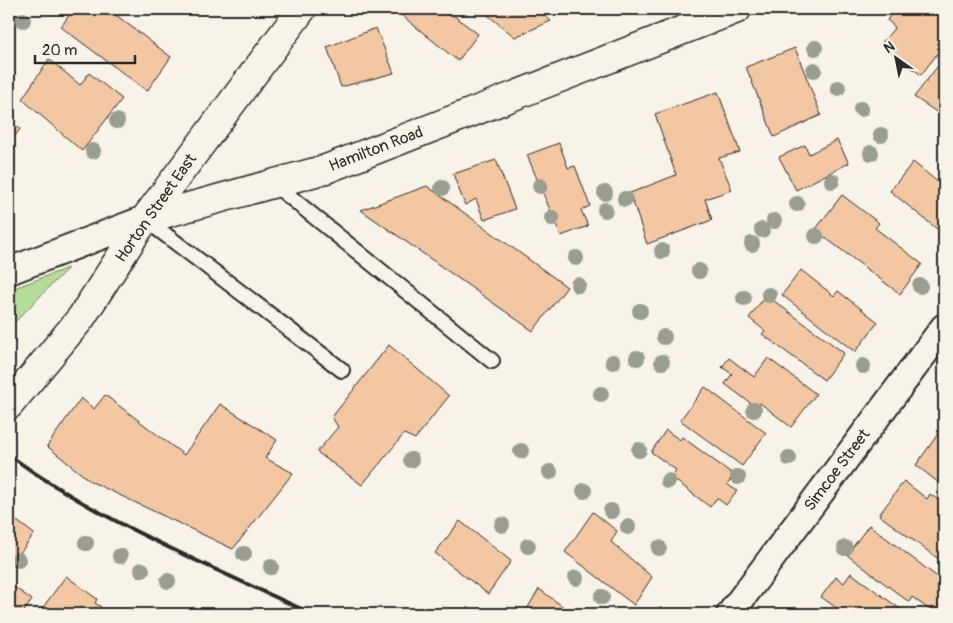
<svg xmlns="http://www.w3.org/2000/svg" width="953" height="623" viewBox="0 0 953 623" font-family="Pangolin,sans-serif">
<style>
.green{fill:#b5dd99;stroke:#708462}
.building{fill:#f3c7a2;stroke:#2b2b2b}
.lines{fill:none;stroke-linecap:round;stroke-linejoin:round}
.lane-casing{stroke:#2b2b2b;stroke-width:18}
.street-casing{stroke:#2b2b2b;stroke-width:30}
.secondary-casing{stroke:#2b2b2b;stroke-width:31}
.lane{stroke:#f7f3e8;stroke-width:14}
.street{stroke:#f7f3e8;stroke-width:26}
.secondary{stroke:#f7f3e8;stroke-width:28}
.rail{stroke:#2b2b2b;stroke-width:4}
.tree{fill:#9a9e8f}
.labels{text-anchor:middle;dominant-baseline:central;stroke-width:4;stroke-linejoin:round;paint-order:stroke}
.street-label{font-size:16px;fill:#2b2b2b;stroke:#f7f3e8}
</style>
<rect width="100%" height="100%" fill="#f7f3e8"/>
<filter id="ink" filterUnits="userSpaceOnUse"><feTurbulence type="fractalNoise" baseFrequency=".02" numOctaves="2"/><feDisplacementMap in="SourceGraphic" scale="10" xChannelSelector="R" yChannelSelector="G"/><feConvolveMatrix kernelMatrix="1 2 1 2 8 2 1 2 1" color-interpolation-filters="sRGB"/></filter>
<g filter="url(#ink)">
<path class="green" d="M68 268 9 328V290Z"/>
<g class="building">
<path d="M73 9H108L171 57 147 91 61 27Z"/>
<path d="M445 9 478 34 458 61 395 10Z"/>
<path d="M480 9H537L551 21 515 37Z"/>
<path d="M895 9H944V45L921 75 881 44 895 27 887 20Z"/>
<path d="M376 28 394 73 341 87 327 47Z"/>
<path d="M795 48 821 115 774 137 746 67Z"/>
<path d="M944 58V117L914 97Z"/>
<path d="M49 59 80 85 89 73 122 99 82 151 22 99Z"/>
<path d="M718 92 740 152 719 158 732 190 705 199 712 220 647 244 630 193 676 175 655 114Z"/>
<path d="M9 121 20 129 9 144Z"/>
<path d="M837 140 849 163 796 190 779 157 805 145 809 154Z"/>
<path d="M559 143 568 168 575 166 590 206 581 210 588 226 561 236 527 155Z"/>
<path d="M496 160 515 209 484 220 476 199 465 205 453 174Z"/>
<path d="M913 162 944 187V220L937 229 890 191Z"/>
<path d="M427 186 567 287 533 331 361 210Z"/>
<path d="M842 195 879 223 875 228 922 264 900 294 815 230Z"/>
<path d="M801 270 834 296 838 291 878 322 855 352 782 295Z"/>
<path d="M766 295 844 353 824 380 762 334 765 331 749 318Z"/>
<path d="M389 345 449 396 415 439 404 434 362 485 317 452 338 427 332 417Z"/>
<path d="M729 358 754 377 768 358 816 394 791 427 760 403 757 408 725 384 732 374 722 367Z"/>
<path d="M705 387 766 433 742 466 680 420Z"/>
<path d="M105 395 184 455 220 404 277 440 265 458 293 473 233 549 90 481 47 446 81 398 94 409Z"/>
<path d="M666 430 680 440 682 437 734 475 727 484 737 491 726 505 717 498 710 507 671 477 676 470 651 452Z"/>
<path d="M938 434 944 439V487L916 465Z"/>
<path d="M904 481 927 499 930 494 944 504V563L879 515Z"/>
<path d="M593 512 617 531 611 542 652 577 634 605 565 552Z"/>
<path d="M17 521 34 534 9 568V523L13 526Z"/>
<path d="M460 521 511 561 488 594 435 553Z"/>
<path d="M869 525 944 582V598L934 613 912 597 909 602 847 555Z"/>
<path d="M851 573 907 614H845L821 597 836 577 844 583Z"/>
<path d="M66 576 97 599 95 603 101 607 96 614H46L41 610Z"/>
<path d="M9 583 32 600 22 614H9Z"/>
<path d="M539 589 573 614H524Z"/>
</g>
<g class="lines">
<g class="lane-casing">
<g id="lane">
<path d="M274 184 492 361"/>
<path d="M145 219 342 370"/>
</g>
</g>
<g class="street-casing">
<g id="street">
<path d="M9 271 145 219"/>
<path d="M730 614 944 327"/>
</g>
</g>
<g class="secondary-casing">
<g id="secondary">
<path d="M145 219 326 169 737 9"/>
<path d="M9 405 81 318 145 219 302 9"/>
</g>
</g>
<use href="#lane" class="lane"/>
<use href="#street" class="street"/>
<use href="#secondary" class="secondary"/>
<path class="rail" d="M9 455C100 522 210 566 312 614"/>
</g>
<g class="tree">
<circle cx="23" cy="20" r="8"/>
<circle cx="815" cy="48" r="8"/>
<circle cx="814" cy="70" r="8"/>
<circle cx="838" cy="88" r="8"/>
<circle cx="861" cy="109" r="8"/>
<circle cx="117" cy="121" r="8"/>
<circle cx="881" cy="135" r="8"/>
<circle cx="93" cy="151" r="8"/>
<circle cx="871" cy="153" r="8"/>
<circle cx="832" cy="181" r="8"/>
<circle cx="540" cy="186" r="8"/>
<circle cx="442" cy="188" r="8"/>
<circle cx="605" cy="193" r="8"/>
<circle cx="625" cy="199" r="8"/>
<circle cx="797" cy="204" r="8"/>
<circle cx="605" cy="210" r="8"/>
<circle cx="552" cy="218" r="8"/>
<circle cx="774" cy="221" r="8"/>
<circle cx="762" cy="230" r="8"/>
<circle cx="816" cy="236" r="8"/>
<circle cx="752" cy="244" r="8"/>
<circle cx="662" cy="251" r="8"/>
<circle cx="576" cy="258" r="8"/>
<circle cx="699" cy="271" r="8"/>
<circle cx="578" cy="285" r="8"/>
<circle cx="920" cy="286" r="8"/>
<circle cx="769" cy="295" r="8"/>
<circle cx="744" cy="298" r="8"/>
<circle cx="640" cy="311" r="8"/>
<circle cx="664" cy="337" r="8"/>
<circle cx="637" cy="358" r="8"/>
<circle cx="613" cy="362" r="8"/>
<circle cx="662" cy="362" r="8"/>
<circle cx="863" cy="366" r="8"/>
<circle cx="601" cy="394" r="8"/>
<circle cx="754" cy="410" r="8"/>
<circle cx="639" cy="450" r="8"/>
<circle cx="521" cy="451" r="8"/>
<circle cx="789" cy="458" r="8"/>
<circle cx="411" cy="460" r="8"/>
<circle cx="550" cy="472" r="8"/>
<circle cx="738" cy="477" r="8"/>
<circle cx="668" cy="481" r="8"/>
<circle cx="584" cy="491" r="8"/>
<circle cx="611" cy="511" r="8"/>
<circle cx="502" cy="525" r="8"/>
<circle cx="628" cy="527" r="8"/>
<circle cx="86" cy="543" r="8"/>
<circle cx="528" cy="546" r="8"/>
<circle cx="659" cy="548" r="8"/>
<circle cx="845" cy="548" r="8"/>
<circle cx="244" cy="554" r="8"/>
<circle cx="120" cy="556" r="8"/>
<circle cx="18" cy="560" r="8"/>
<circle cx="271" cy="567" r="8"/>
<circle cx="142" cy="570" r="8"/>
<circle cx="576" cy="578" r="8"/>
<circle cx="168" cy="581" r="8"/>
<circle cx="602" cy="597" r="8"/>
</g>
</g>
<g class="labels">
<g class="street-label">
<text transform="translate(376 149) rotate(-21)">Hamilton Road</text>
<text transform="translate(156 208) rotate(-55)">Horton Street East</text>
<text transform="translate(837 470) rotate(-53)">Simcoe Street</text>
</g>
</g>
<rect width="953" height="623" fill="none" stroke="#f7f3e8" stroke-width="30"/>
<rect x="15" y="15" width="923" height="593" fill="none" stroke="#2b2b2b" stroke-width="2" filter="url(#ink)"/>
<g transform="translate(896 58) rotate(327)" stroke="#f7f3e8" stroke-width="4" paint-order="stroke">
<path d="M0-4L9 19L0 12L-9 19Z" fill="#2b2b2b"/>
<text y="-8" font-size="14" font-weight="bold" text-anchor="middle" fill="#2b2b2b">N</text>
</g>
<path d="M35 55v8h100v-8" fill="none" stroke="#2b2b2b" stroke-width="2.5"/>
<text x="42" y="55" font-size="15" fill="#2b2b2b" stroke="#f7f3e8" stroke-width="4" paint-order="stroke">20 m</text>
</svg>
